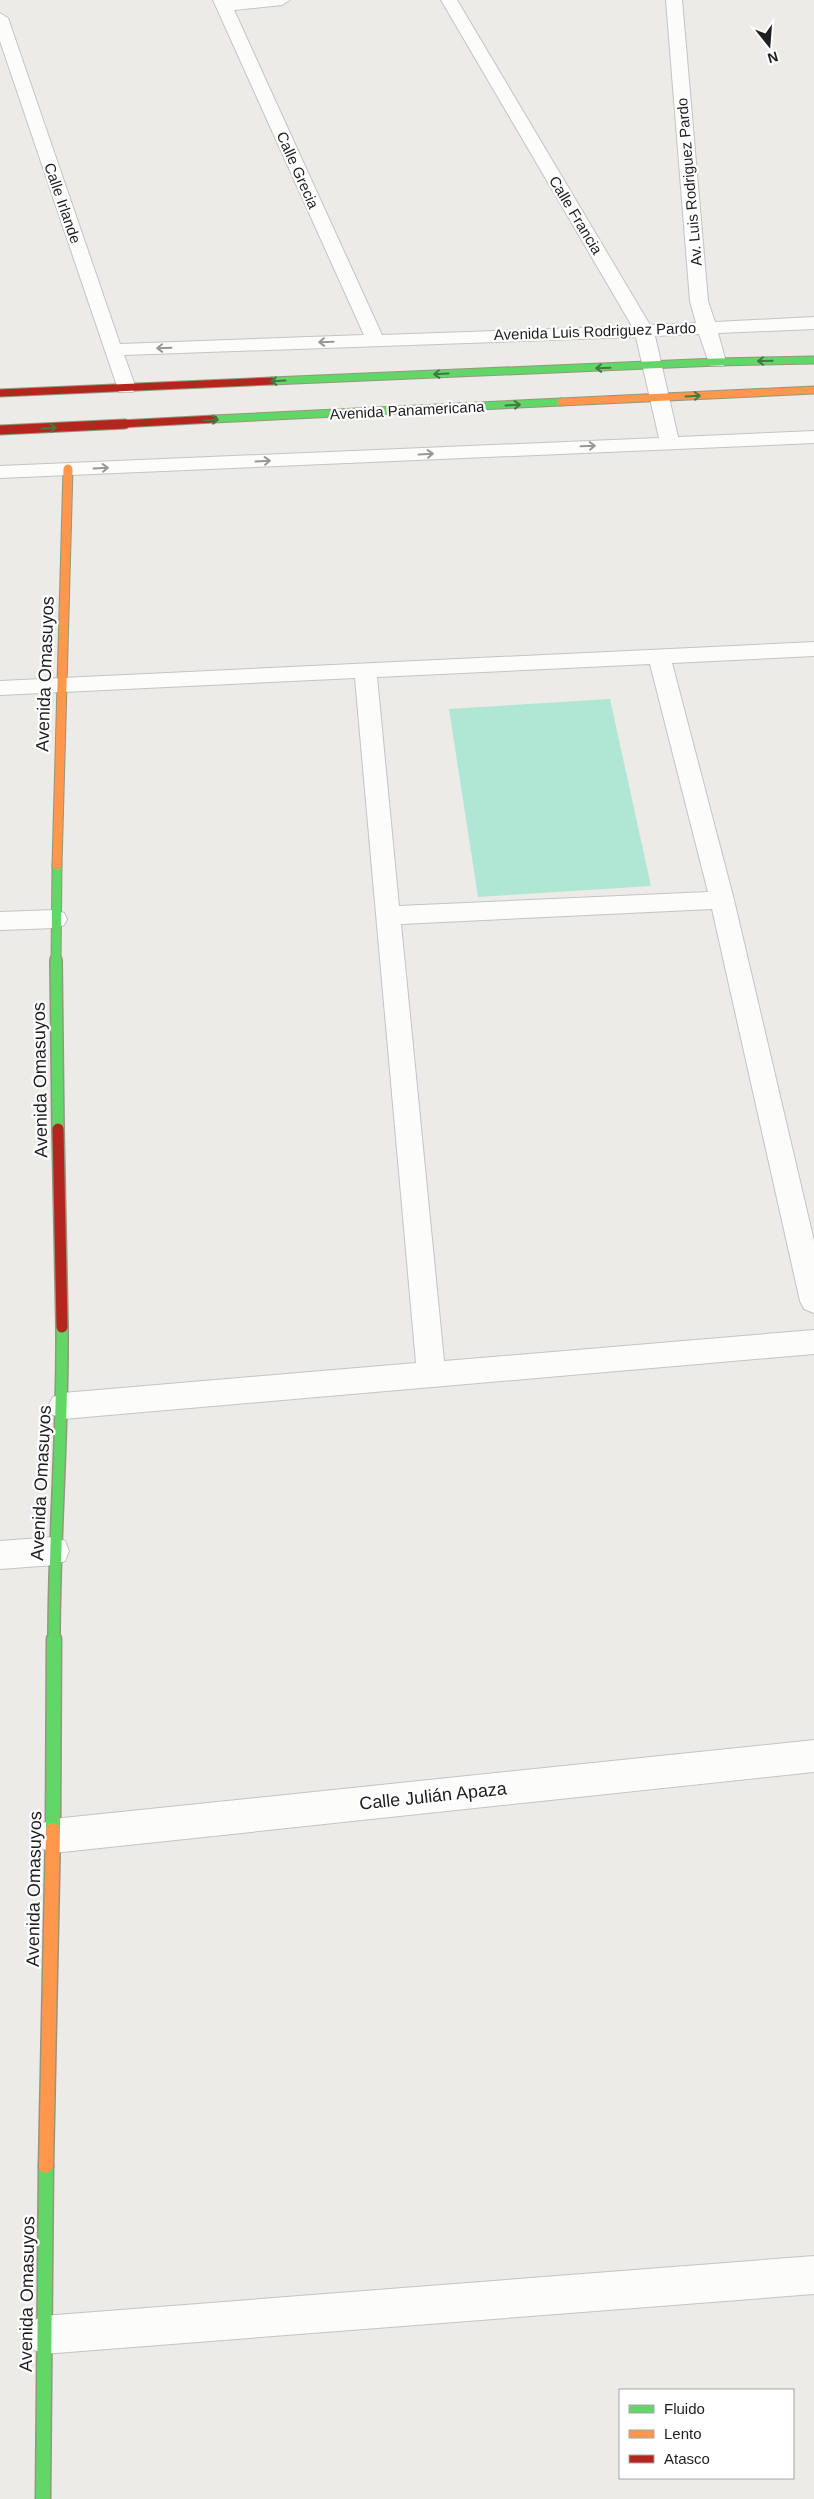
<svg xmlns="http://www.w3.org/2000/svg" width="814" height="2499" viewBox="0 0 814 2499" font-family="Arial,sans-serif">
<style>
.pitch{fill:#b0e6d4}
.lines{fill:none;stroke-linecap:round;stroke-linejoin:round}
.street-casing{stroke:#c5c4c3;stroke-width:2}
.fast-far3-casing{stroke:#93977e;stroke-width:9}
.fast-far2-casing{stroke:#93977e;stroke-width:11}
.fast-far1-casing{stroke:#93977e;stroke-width:14}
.fast-casing{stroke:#93977e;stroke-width:17}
.slow-far2-casing{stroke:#93977e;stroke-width:9}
.slow-far1-casing{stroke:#93977e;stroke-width:11}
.slow-casing{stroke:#93977e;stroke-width:17}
.jam-far2-casing{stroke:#93977e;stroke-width:9}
.jam-far1-casing{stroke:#93977e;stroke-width:11}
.jam-casing{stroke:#93977e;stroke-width:14}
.street{fill:#fcfcfb;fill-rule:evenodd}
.fast-far3{stroke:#63d668;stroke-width:7}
.fast-far2{stroke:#63d668;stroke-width:9}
.fast-far1{stroke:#63d668;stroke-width:11}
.fast{stroke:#63d668;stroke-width:14}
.slow-far2{stroke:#ff974d;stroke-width:7}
.slow-far1{stroke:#ff974d;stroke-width:9}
.slow{stroke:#ff974d;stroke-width:14}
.jam-far2{stroke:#b3261e;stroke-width:7}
.jam-far1{stroke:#b3261e;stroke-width:9}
.jam{stroke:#b3261e;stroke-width:11}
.oneway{stroke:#989898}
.oneway2{stroke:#407a43}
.labels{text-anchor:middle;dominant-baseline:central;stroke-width:4.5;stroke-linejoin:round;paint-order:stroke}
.far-street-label{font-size:15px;fill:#1e1e1e;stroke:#fff}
.street-label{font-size:18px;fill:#1e1e1e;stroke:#fff}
</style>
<rect width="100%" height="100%" fill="#ecebe7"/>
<path class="pitch" d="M610 699 651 886 478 897 449 709Z"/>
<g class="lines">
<g class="street-casing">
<g id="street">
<path d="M213 0H290L282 5 234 10 382 335 632 326 441 0H457L650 325 696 323 690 301 666 0H682L708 301 715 322 814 317V329L718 333 726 362 724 366H710L699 334 655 336 678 437 814 431V443L0 478V466L659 438 636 337 124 355 136 388 133 392H119L0 41V13L8 18 120 344 364 335Z"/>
<path d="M814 642V656L672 663 734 900 814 1241V1313L804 1309 800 1301 712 909 401 924 444 1361 814 1330V1354L63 1419 53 1415 48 1406 53 1397 63 1393 416 1363 355 678 0 695V681ZM650 664 708 892 399 906 377 677Z"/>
<path d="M55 910 64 913 67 919 64 925 55 928 0 930V912Z"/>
<path d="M54 1537 65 1541 69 1551 65 1561 54 1565 0 1569V1541Z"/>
<path d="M814 1740V1772L53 1853 41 1848 36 1836 41 1824 53 1819Z"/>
<path d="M814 2256V2294L43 2354 30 2348 24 2335 30 2322 43 2316Z"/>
</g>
</g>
<g class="fast-far3-casing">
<g id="fast-far3">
<path d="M272 381 717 362 814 360"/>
<path d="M214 419 561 402"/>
</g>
</g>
<g class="fast-far2-casing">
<path id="fast-far2" d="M56 961 57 865"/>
</g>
<g class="fast-far1-casing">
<g id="fast-far1">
<path d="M56 960 58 1129"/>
<path d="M54 1641C54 1536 63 1432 62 1327"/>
</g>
</g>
<g class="fast-casing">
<g id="fast">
<path d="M53 1830 54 1639"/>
<path d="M43 2499 46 2166"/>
</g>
</g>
<g class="slow-far2-casing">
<path id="slow-far2" d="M561 402 814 390"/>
</g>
<g class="slow-far1-casing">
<path id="slow-far1" d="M57 865 68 469"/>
</g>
<g class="slow-casing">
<path id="slow" d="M46 2166 53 1830"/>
</g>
<g class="jam-far2-casing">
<g id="jam-far2">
<path d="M0 393 272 381"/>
<path d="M101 425 214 419"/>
</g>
</g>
<g class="jam-far1-casing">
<path id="jam-far1" d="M0 430 125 424"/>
</g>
<g class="jam-casing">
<path id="jam" d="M58 1129 62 1327"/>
</g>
<use href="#street" class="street"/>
<use href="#fast-far3" class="fast-far3"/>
<use href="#fast-far2" class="fast-far2"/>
<use href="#fast-far1" class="fast-far1"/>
<use href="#fast" class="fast"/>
<use href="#slow-far2" class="slow-far2"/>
<use href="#slow-far1" class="slow-far1"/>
<use href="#slow" class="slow"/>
<use href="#jam-far2" class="jam-far2"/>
<use href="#jam-far1" class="jam-far1"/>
<use href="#jam" class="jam"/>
</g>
<defs><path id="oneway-shaft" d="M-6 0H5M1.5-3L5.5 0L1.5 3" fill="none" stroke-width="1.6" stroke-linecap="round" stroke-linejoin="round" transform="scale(1.25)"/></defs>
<g class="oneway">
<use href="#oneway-shaft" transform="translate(326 342) rotate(178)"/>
<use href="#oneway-shaft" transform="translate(164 348) rotate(178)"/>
<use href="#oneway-shaft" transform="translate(588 446) rotate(-2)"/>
<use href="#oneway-shaft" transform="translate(426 454) rotate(-3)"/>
<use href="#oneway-shaft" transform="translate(263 461) rotate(-3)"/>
<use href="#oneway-shaft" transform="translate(101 468) rotate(-3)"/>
</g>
<g class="oneway2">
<use href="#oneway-shaft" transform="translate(765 361) rotate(179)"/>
<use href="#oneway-shaft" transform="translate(603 368) rotate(178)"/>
<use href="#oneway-shaft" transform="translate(441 374) rotate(177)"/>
<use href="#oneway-shaft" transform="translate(278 381) rotate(177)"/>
<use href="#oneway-shaft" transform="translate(693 396) rotate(-3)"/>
<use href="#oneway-shaft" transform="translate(513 405) rotate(-3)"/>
<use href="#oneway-shaft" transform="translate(211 420) rotate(-3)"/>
<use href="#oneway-shaft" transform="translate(49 428) rotate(-3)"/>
</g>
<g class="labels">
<g class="far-street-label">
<text transform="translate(298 170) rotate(66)">Calle Grecia</text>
<text transform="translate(689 182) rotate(-95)">Av. Luis Rodriguez Pardo</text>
<text transform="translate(63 203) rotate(71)">Calle Irlande</text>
<text transform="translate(576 215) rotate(59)">Calle Francia</text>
<text transform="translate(595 331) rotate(-2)">Avenida Luis Rodriguez Pardo</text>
<text transform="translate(407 410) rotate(-3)">Avenida Panamericana</text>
</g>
<g class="street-label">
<text transform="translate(45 674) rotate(-88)">Avenida Omasuyos</text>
<text transform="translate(40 1080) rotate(-91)">Avenida Omasuyos</text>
<text transform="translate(41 1483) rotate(-87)">Avenida Omasuyos</text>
<text transform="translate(433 1796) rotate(-6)">Calle Julián Apaza</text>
<text transform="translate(34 1889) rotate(-89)">Avenida Omasuyos</text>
<text transform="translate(27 2294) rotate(-89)">Avenida Omasuyos</text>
</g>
</g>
<rect x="619" y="2389" width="175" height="90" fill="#ffffff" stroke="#a5a5a5"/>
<rect x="629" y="2405" width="25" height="8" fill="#63d668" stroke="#a5a5a5"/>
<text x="664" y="2414" font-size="15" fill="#1e1e1e">Fluido</text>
<rect x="629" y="2430" width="25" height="8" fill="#ff974d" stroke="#a5a5a5"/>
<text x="664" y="2439" font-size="15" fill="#1e1e1e">Lento</text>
<rect x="629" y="2455" width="25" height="8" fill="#b3261e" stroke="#a5a5a5"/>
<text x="664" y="2464" font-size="15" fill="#1e1e1e">Atasco</text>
<g transform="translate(769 45) rotate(163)" stroke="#ffffff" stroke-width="4" paint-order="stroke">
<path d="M0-4L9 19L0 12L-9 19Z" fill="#1e1e1e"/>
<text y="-8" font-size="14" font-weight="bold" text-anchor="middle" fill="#1e1e1e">N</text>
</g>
</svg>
